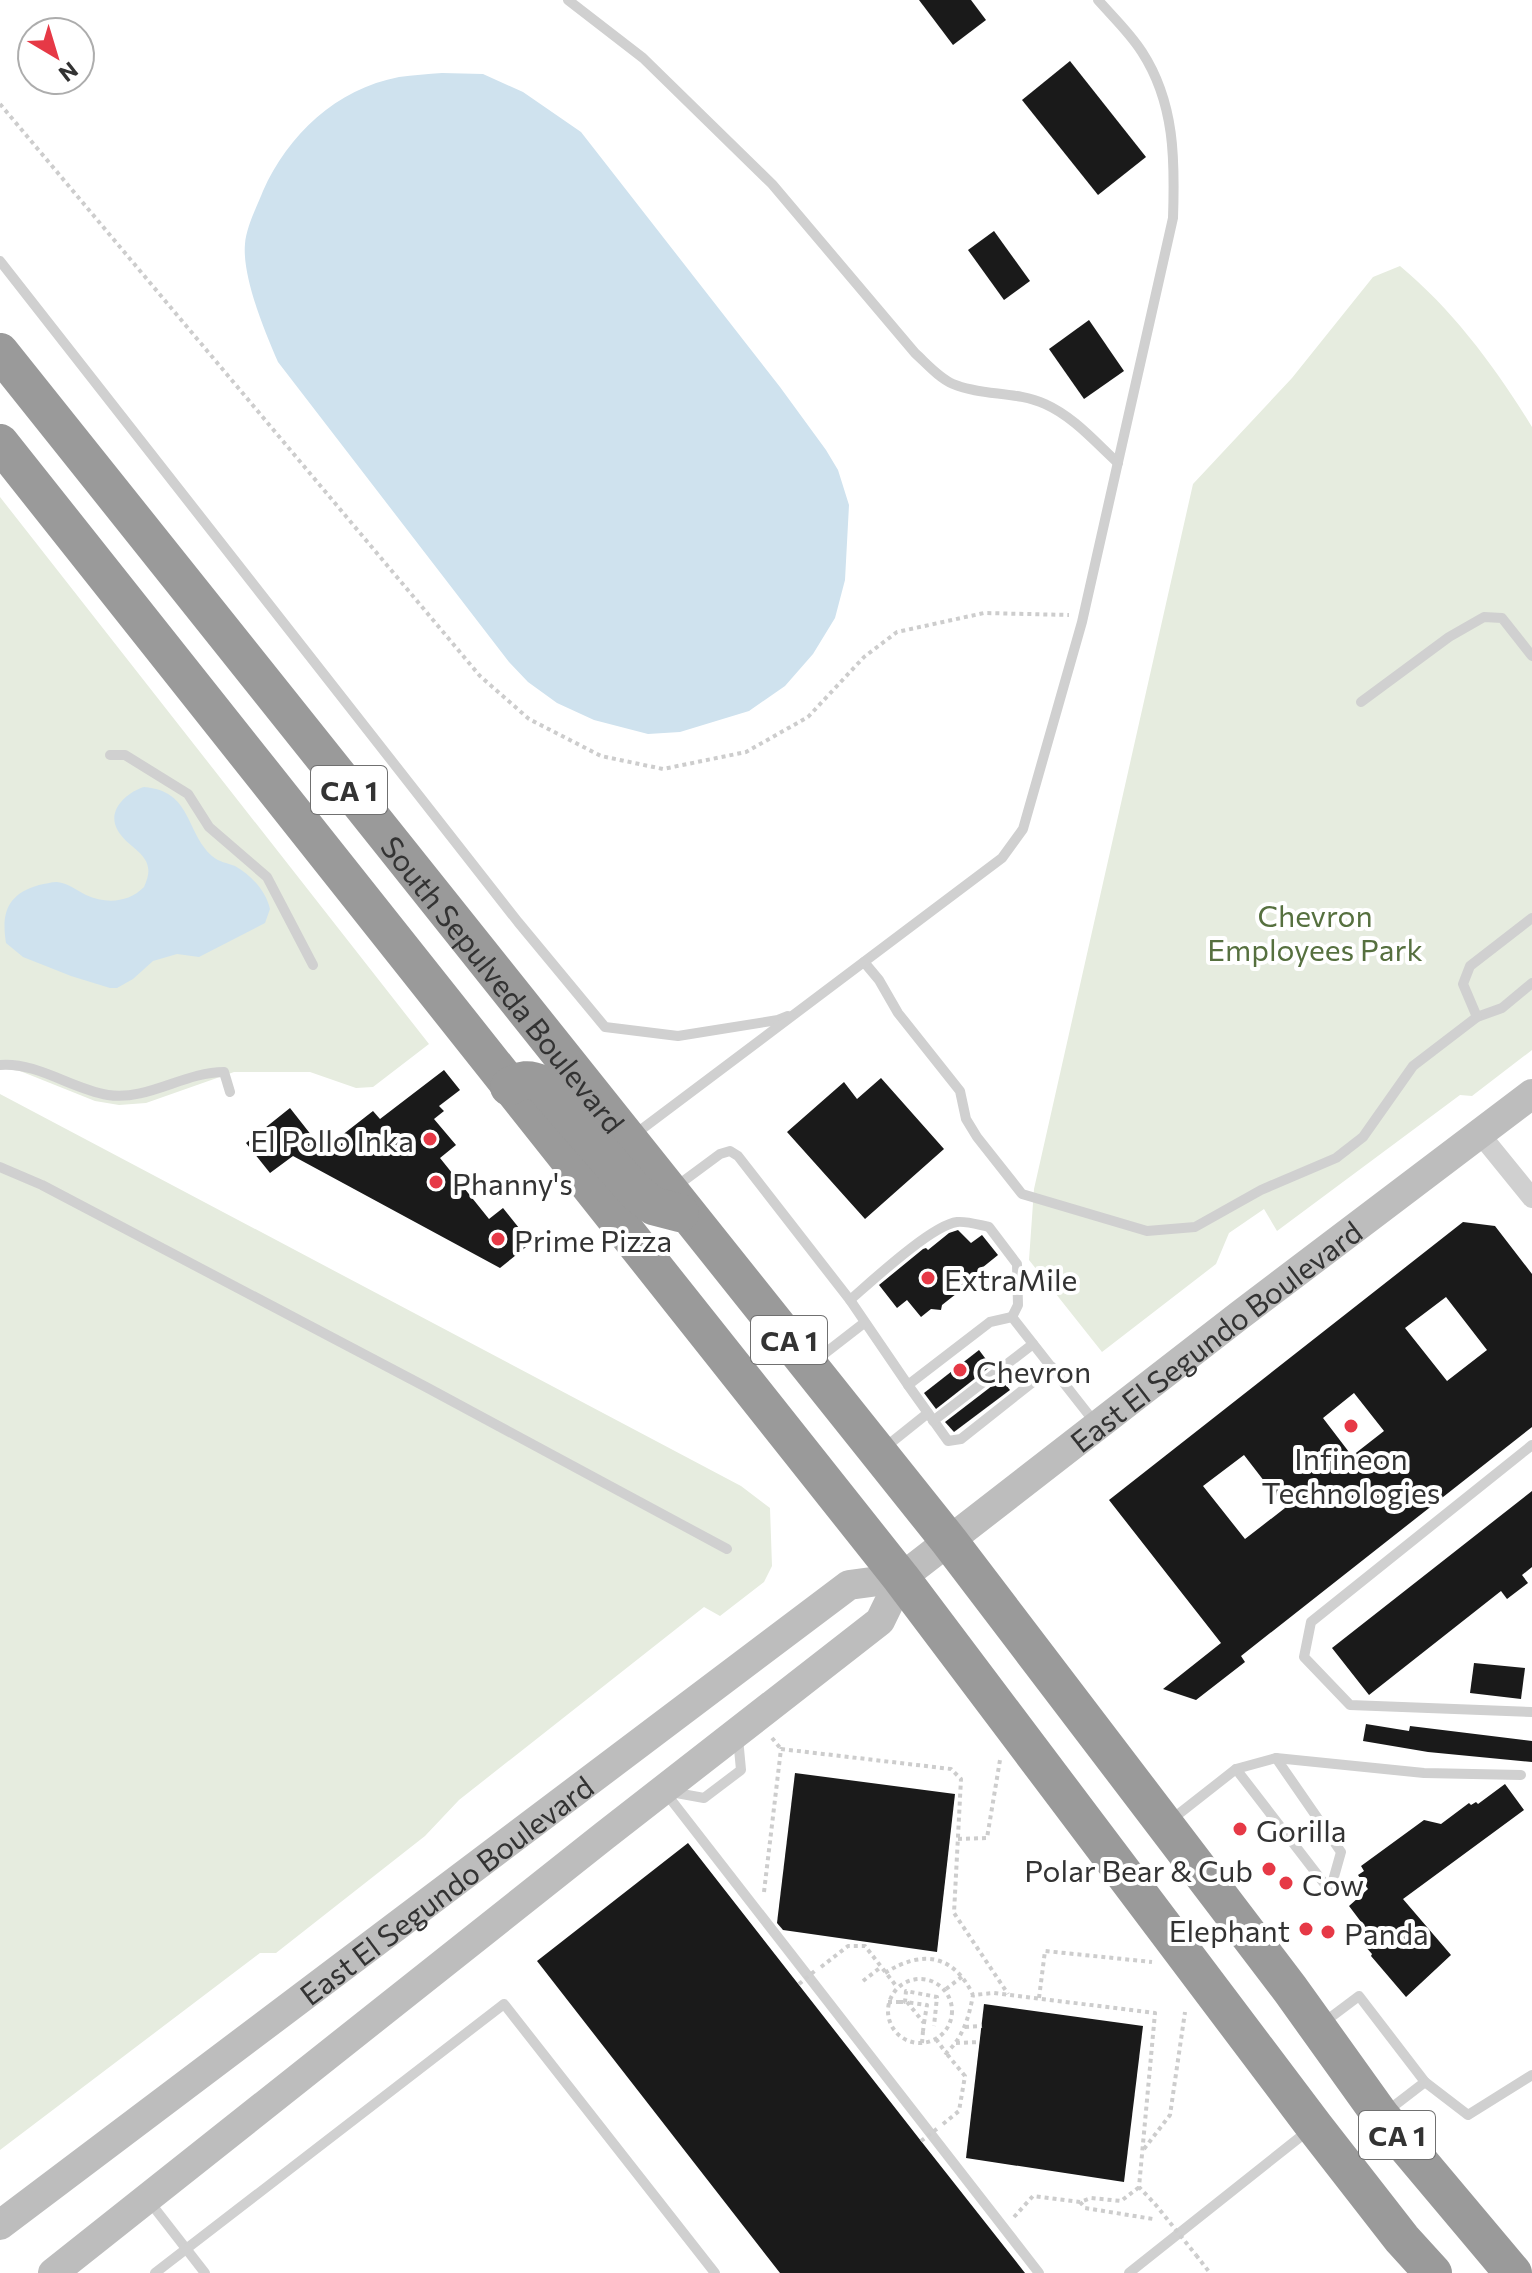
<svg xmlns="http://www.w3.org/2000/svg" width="1532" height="2273" viewBox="0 0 1532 2273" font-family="Commissioner,sans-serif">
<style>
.green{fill:#e6ecdf}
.water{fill:#cfe2ee}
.building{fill:#1a1a1a;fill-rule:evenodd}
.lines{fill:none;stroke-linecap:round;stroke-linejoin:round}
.path{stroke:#cdcdcd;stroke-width:4;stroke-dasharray:4 4;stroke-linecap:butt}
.lane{stroke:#d0d0d0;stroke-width:10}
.street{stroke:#d0d0d0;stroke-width:20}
.secondary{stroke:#bdbdbd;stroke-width:30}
.highway{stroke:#9a9a9a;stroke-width:38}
.path-bridge{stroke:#cdcdcd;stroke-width:4;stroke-dasharray:4 4;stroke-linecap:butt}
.poi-dot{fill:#e63946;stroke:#fff;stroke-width:3}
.labels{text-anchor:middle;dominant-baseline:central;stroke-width:8;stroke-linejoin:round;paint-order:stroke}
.shield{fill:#fff;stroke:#707070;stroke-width:2}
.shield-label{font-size:28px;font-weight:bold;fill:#333}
.park-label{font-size:30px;fill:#56703f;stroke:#fff}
.street-label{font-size:30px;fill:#333;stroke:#fff}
.poi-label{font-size:30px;fill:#333;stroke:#fff;text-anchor:start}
</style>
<rect width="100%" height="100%" fill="#fff"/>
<g class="green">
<path d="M1400 266C1453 310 1496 368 1532 427V1050L1472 1096 1460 1095 1277 1231 1264 1209 1229 1233 1216 1264 1102 1352 1029 1260 1034 1189 1193 484 1292 378 1373 277Z"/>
<path d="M0 497 429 1044 373 1087 356 1088 310 1072H234L146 1103 119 1105 95 1101 20 1071 0 1068Z"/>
<path d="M0 1094 741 1486 770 1508 772 1566 764 1582 720 1616 704 1607 459 1800 425 1836 276 1953H260L0 2150Z"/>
</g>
<g class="water">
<path d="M442 73 483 74 523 92 581 132 780 387 826 450 838 470 849 505 845 580 835 618 813 654 785 686 749 711 680 732 648 734 594 720 557 703 528 682 509 662 278 362C265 332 242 277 245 244 246 228 257 206 263 191 288 135 336 89 399 77 413 75 428 74 442 73Z"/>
<path d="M144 787C192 791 185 831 212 856 219 862 227 863 235 866 251 875 266 891 270 909L265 923 199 957 177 954 153 961 133 979 117 988H110L71 976 23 957 6 943C1 912 8 894 39 885 45 884 51 882 57 882 68 883 76 890 86 895 106 904 128 903 144 887 160 854 128 851 117 829 107 810 127 792 144 787Z"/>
</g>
<g class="building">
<path d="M919 0H971L986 20 953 45Z"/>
<path d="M1070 61 1146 157 1098 195 1022 100Z"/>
<path d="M994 231 1030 281 1004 300 968 250Z"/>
<path d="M1089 320 1124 371 1084 399 1049 349Z"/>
<path d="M444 1070 460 1090 439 1106 444 1111 434 1119 456 1145 440 1158 489 1219 503 1208 531 1243 500 1268 293 1156 270 1173 246 1143 290 1108 323 1150 373 1111 380 1119Z"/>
<path d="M881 1078 944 1149 865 1219 787 1132 844 1082 857 1099Z"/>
<path d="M1463 1222 1495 1226 1532 1274V1427L1241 1656 1245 1662 1196 1700 1163 1689 1221 1643 1109 1500ZM1446 1297 1487 1350 1447 1381 1405 1328ZM1354 1393 1384 1431 1352 1456 1323 1418ZM1244 1455 1285 1508 1245 1539 1203 1486Z"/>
<path d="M958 1230 971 1243 982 1235 998 1255 972 1276 975 1279 942 1305 941 1310 931 1309 921 1317 907 1300 897 1308 879 1285 923 1249 926 1248 928 1250 949 1233Z"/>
<path d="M979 1350 991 1366 936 1409 924 1393Z"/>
<path d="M1001 1379 1010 1390 954 1432 945 1422Z"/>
<path d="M1532 1491V1567L1522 1575 1528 1583 1507 1599 1501 1591 1369 1695 1332 1648Z"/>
<path d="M1474 1663 1525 1668 1521 1699 1470 1693Z"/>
<path d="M1366 1724 1409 1731 1410 1726 1532 1741V1762L1428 1752 1363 1741Z"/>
<path d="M795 1773 955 1794 937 1952 783 1930 777 1923Z"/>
<path d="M1505 1784 1524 1810 1403 1899 1451 1955 1406 1997 1371 1956 1372 1954 1365 1946 1374 1939 1349 1906 1368 1889 1358 1875 1364 1871 1361 1866 1424 1820 1441 1824 1469 1803 1471 1805 1476 1802 1478 1804Z"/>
<path d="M688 1843 921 2141 1025 2273H780L537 1961Z"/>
<path d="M984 2004 1143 2026 1124 2182 966 2158Z"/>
</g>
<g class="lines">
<g class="path">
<path d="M0 104 480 676 529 719 601 756 663 769 746 752 808 717 864 657 897 632 984 613 1069 615"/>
<path d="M772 1738 781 1749"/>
<path d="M958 1839 987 1838 1000 1760"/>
<path d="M764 1892 781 1749 951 1769 961 1779 954 1913 1008 1994"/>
<path d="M821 1967 848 1946H865L897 1987"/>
<path d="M885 1973C923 1949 954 1955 973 1995L994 1993 1155 2013 1139 2187 1155 2204"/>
<circle cx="920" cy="2011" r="32"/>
<path d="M863 1981 881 1967"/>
<path d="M946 1989 963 1976"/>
<path d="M1039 1998 1045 1951 1152 1962"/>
<path d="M888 2002H899"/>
<path d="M924 2023 927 2005 905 2002 906 1991 937 1997 934 2026"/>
<path d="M965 2027 982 2026"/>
<path d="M936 2039 946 2053C963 2038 969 2017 973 1995"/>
<path d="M922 2043 923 2031"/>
<path d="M956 2043 980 2042"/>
<path d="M943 2124 959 2111 965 2076 946 2053"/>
<path d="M1144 2149 1170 2115 1185 2012"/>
<path d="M1080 2202 1085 2208 1153 2219"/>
<path d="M1014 2217 1033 2196 1080 2202 1091 2198 1121 2201 1138 2188"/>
<path d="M1196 2255 1210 2273"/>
</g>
<g class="lane">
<path d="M568 0 643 58 772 184 915 353C927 364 939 378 953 384 982 396 1016 391 1045 404 1074 417 1095 442 1118 463"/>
<path d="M0 261 518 922 605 1027 678 1036 778 1020 788 1016"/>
<path d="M1361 702 1449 637 1484 617 1502 618 1532 656"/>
<path d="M110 755H125L188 794 209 827 267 877 313 965"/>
<path d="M864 962 879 980 898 1013 960 1091 966 1119 977 1137 1022 1194 1147 1231 1195 1227 1261 1190 1336 1158 1363 1137 1413 1066 1477 1017 1502 1008 1532 983"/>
<path d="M1477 1017 1463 984 1470 966 1532 918"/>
<path d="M0 1065C38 1062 71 1089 108 1095 148 1101 184 1072 224 1072L230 1092"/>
<path d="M634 1135 1002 858 1023 829 1082 622 1173 218C1175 160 1175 103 1142 52 1130 33 1113 17 1098 0"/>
<path d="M0 1167 42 1185 426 1387 727 1549"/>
<path d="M674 1188 720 1154 730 1151 738 1156 850 1300 908 1385 990 1322 1012 1317 1096 1424"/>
<path d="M850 1300C872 1281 932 1225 957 1222 967 1221 979 1225 989 1227L1017 1264 1018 1305 1012 1317"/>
<path d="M815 1361 864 1323"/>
<path d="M908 1385 948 1441 961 1439 1052 1367"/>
<path d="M933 1421 1033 1344"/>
<path d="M1532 1445 1311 1622 1304 1657 1350 1705 1532 1712"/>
<path d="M883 1449 928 1413"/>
<path d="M1276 1758 1341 1852 1330 1891"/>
<path d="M1236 1769 1330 1891"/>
<path d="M665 1792 1039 2273"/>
<path d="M671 1792 704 1798 741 1770 738 1738"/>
<path d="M1171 1820 1236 1769 1276 1758 1424 1773 1521 1775"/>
<path d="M1323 2023 1359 1996 1425 2082 1386 2112"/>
<path d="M1425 2082 1468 2115 1532 2075"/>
<path d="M149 2201 205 2273"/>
<path d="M155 2273 504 2004 715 2273"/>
<path d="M1129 2273 1309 2130"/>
</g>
<path class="street" d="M1480 1134 1532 1198"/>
<g class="secondary">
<path id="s1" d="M0 2225 849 1585 901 1578"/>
<path id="s2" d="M53 2273 604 1836 880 1621 901 1578 1240 1315 1532 1094"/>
</g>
<g class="highway">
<path id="s3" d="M0 352 949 1541 1290 1989 1381 2116 1513 2273"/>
<path d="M0 443 901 1578 1314 2126 1402 2239 1433 2273"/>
<path d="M509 1087C521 1079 529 1078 542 1084L635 1191 653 1206 680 1213"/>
</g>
<g class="path-bridge">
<path d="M799 1984 816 1970"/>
<path d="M899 2002H907L924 2023 923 2031"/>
<path d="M921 2141 938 2128"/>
<path d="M1155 2204 1196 2255"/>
</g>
</g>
<g class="poi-dot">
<circle cx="430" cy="1139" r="8"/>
<circle cx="436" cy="1182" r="8"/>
<circle cx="498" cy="1239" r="8"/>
<circle cx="928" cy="1278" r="8"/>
<circle cx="960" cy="1370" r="8"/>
<circle cx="1351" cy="1426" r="8"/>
<circle cx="1240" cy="1829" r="8"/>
<circle cx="1269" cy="1869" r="8"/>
<circle cx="1286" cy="1883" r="8"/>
<circle cx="1306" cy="1929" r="8"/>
<circle cx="1328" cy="1932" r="8"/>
</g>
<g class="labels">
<g class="shield">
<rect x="311" y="766" width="76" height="48" rx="6"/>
<rect x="751" y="1316" width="76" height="48" rx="6"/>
<rect x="1359" y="2111" width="76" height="48" rx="6"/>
</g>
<g class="shield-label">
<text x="349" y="790">CA 1</text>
<text x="789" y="1340">CA 1</text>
<text x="1397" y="2135">CA 1</text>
</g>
<g class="park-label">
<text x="1315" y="914">Chevron<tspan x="1315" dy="34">Employees Park</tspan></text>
</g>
<g class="street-label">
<text stroke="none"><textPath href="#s3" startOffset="808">South Sepulveda Boulevard</textPath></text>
<text stroke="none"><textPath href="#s2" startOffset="1498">East El Segundo Boulevard</textPath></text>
<text stroke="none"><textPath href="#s1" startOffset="558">East El Segundo Boulevard</textPath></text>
</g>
<g class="poi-label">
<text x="414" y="1139" text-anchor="end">El Pollo Inka</text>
<text x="452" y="1182">Phanny's</text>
<text x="514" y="1239">Prime Pizza</text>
<text x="944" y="1278">ExtraMile</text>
<text x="976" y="1370">Chevron</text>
<text x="1351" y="1457" text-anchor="middle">Infineon<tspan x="1351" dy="34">Technologies</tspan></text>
<text x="1256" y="1829">Gorilla</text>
<text x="1253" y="1869" text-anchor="end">Polar Bear &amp; Cub</text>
<text x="1302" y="1883">Cow</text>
<text x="1290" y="1929" text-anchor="end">Elephant</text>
<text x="1344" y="1932">Panda</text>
</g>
</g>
<g transform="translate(56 56) rotate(142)"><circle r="38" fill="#ffffff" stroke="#adadad" stroke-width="2"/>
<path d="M0-6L14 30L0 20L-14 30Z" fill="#e63946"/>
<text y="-12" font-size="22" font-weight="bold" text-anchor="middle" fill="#333333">N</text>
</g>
</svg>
